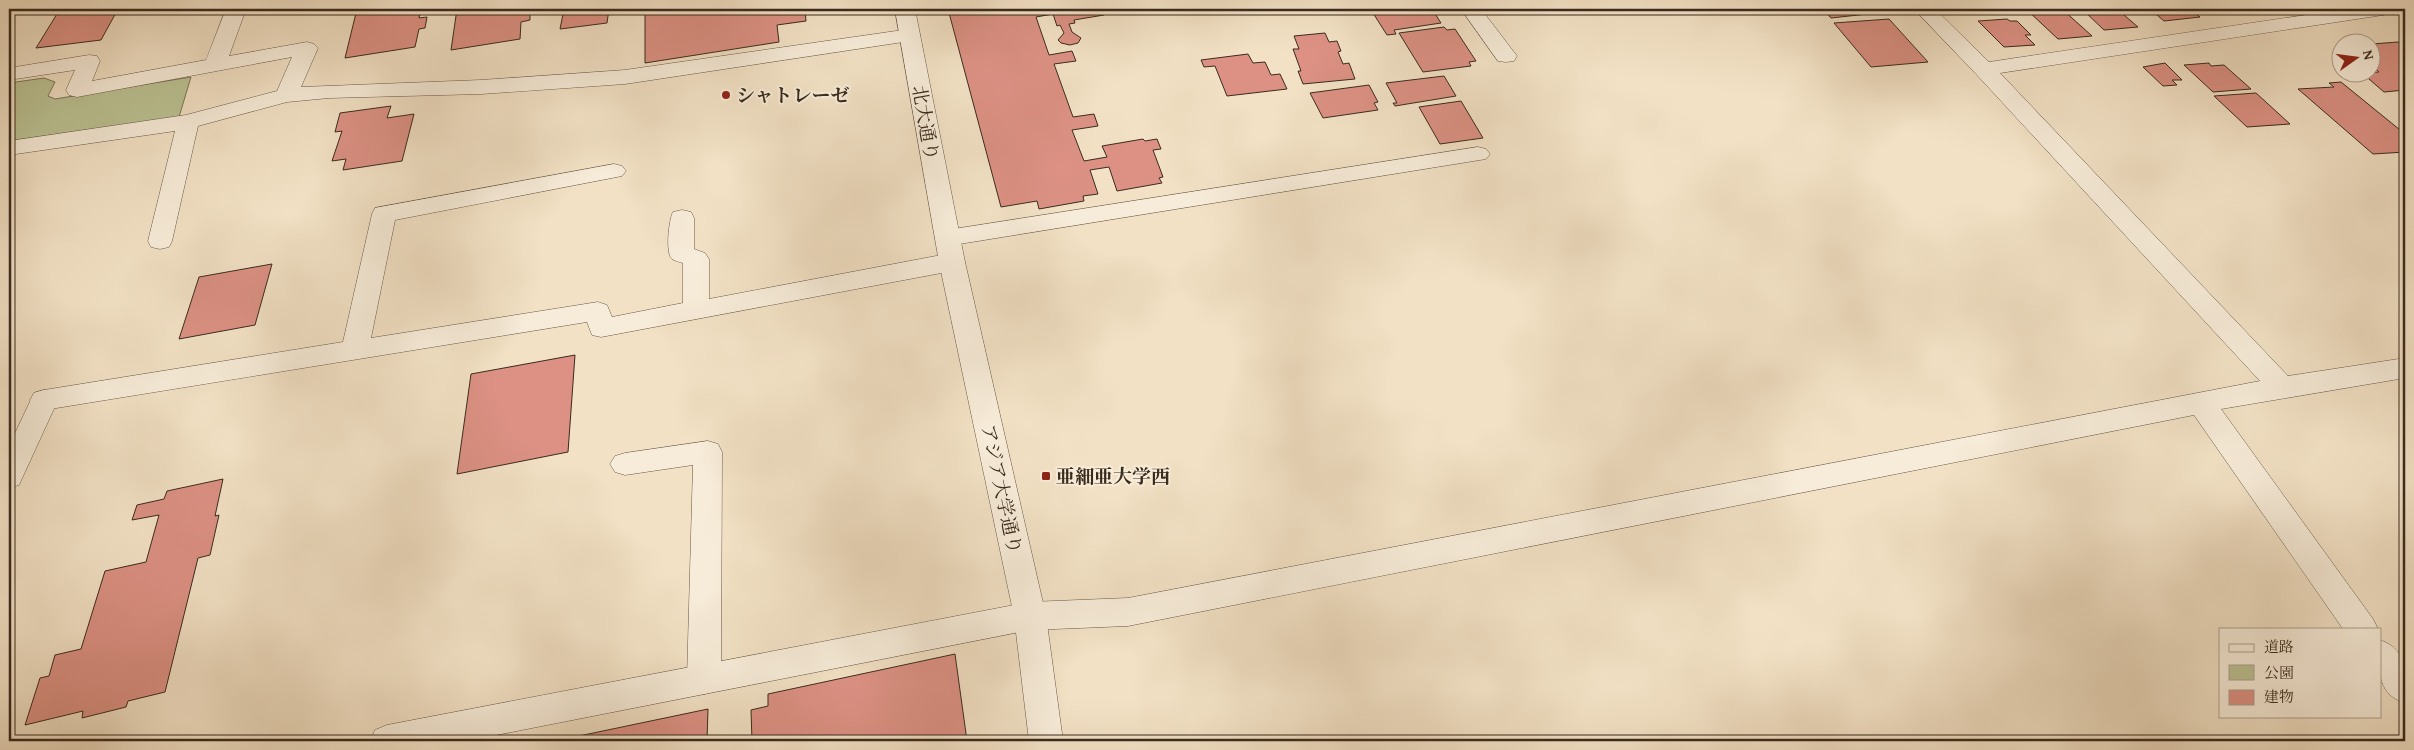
<svg xmlns="http://www.w3.org/2000/svg" width="2414" height="750" viewBox="0 0 2414 750" font-family="'Gentium Book Plus','Noto Serif JP',serif">
<style>
.green{fill:#bbc294;stroke:#7a7658}
.building{fill:#dc9184;stroke:#3a2b1d}
.lines{fill:none;stroke-linecap:round;stroke-linejoin:round}
.service-casing{stroke:#685847;stroke-width:1}
.minor-casing{stroke:#685847;stroke-width:1}
.tertiary-casing{stroke:#685847;stroke-width:1}
.service{fill:#f7ecd9;fill-rule:evenodd}
.minor{fill:#f7ecd9;fill-rule:evenodd}
.tertiary{fill:#f7ecd9;fill-rule:evenodd}
.poi-dot{fill:#8f2418;stroke:#f7ecd9;stroke-width:2}
.labels{text-anchor:middle;dominant-baseline:central;stroke-width:4;stroke-linejoin:round;paint-order:stroke}
.poi-label{font-size:19px;font-weight:bold;fill:#3a2b1d;stroke:#f7ecd9;text-anchor:start}
.street-label{font-size:19px;fill:#3a2b1d;stroke:#f7ecd9}
</style>
<rect width="100%" height="100%" fill="#f2e1c5"/>
<filter id="stains"><feTurbulence type="fractalNoise" baseFrequency=".004" numOctaves="4"/><feColorMatrix values="0 0 0 0 .2 0 0 0 0 .09 0 0 0 0 .02 0 0 0 .5 -.17"/></filter>
<radialGradient id="worn" r=".72"><stop offset=".6" stop-color="#630" stop-opacity="0"/><stop offset="1" stop-color="#630" stop-opacity=".3"/></radialGradient>
<path class="green" d="M191 77 179 117 9 141V83L44 78 55 82 48 96 55 99Z"/>
<g class="building">
<path d="M60 9H118L101 40 36 48Z"/>
<path d="M357 9H421L419 18 427 17 425 28 419 29 415 47 345 58Z"/>
<path d="M457 9H524V11L530 10V20L521 22 520 39 451 50Z"/>
<path d="M564 9H609L607 23 560 29Z"/>
<path d="M645 9H805L806 21 777 25 779 42 645 63Z"/>
<path d="M948 9H1101L1104 15 1074 20 1075 23 1069 24 1072 32 1081 38 1078 43 1070 45 1061 43 1058 40 1064 33 1060 25 1057 26 1053 14 1036 17 1049 55 1072 51 1076 61 1054 64 1073 117 1094 114 1098 126 1072 130 1084 161 1107 157 1102 146 1143 139 1145 141 1157 139 1161 149 1153 150 1163 177 1159 178 1162 183 1117 191 1109 167 1090 170 1098 194 1083 196 1084 201 1039 209 1037 201 1001 207Z"/>
<path d="M1375 9H1425L1428 13 1434 12 1441 23 1394 30 1396 34 1387 35 1373 13 1377 12Z"/>
<path d="M1823 9H1883L1886 12 1831 18Z"/>
<path d="M2026 9H2062L2092 36 2058 39Z"/>
<path d="M2082 9H2117L2138 27 2104 30Z"/>
<path d="M2150 9H2189L2200 17 2164 21Z"/>
<path d="M1889 19 1928 62 1871 67 1834 23Z"/>
<path d="M2007 19 2010 21H2017L2031 35H2025L2035 45 2004 47 1978 21Z"/>
<path d="M1444 27 1447 30 1455 29 1476 61 1469 62 1471 66 1423 72 1399 33Z"/>
<path d="M1325 33 1329 42 1337 41 1341 51 1338 52 1343 64 1349 63 1355 79 1303 84 1298 71H1301L1293 49H1299L1294 36Z"/>
<path d="M2398 42 2405 47V90L2384 92 2362 73 2379 72 2372 65V44Z"/>
<path d="M1248 54 1253 63 1265 62 1271 75 1280 74 1287 89 1227 96 1215 66 1204 67 1201 60Z"/>
<path d="M2165 63 2182 80H2172L2177 85 2163 86 2143 67Z"/>
<path d="M2209 63 2211 66 2224 65 2251 89 2213 92 2184 65Z"/>
<path d="M1444 76 1456 96 1395 106 1393 103H1397L1386 83Z"/>
<path d="M2341 82 2405 134V152L2373 154 2298 89 2334 87 2329 83Z"/>
<path d="M1369 85 1378 102 1374 103 1378 110 1323 118 1310 93Z"/>
<path d="M2256 93 2290 124 2247 127 2214 96Z"/>
<path d="M1461 101 1483 138 1440 144 1419 107Z"/>
<path d="M391 106 387 118 414 114 402 161 343 170 346 159 332 161 342 131 335 132 340 113Z"/>
<path d="M272 264 255 325 179 339 199 277Z"/>
<path d="M575 355 568 452 457 474 471 374Z"/>
<path d="M223 479 215 516 219 515 210 555 198 558 165 692 128 701 126 707 82 718 83 711 25 725 40 678 49 676 55 655 81 649 105 571 146 562 159 515 132 520 137 505 164 499 167 491Z"/>
<path d="M955 654 967 741H752L751 710 768 706V694Z"/>
<path d="M708 709 707 741H555Z"/>
</g>
<g class="lines">
<g class="service-casing">
<g id="service">
<path d="M226 9H246L229 56 307 42 314 44 318 48 301 87 481 80 625 70 910 29 917 31 920 35 917 39 910 41 625 84 481 94 329 98 287 102 198 126 172 241 169 247 160 249 151 247 148 241 175 131 9 155V141L186 115 277 91 292 57 77 97 69 95 66 90 75 70 9 80V68L89 55 97 56 100 61 92 81 206 60Z"/>
<path d="M614 164 622 166 626 171 622 176 395 220 371 338 598 302 607 305 612 317 683 303V263C680 262 675 261 672 259 665 253 669 219 673 212L682 210 691 212 694 218V249L705 253 709 259V299L952 253 961 256 965 262 961 268 952 271 601 337 592 335 587 322 44 410 34 407 30 400 34 393 44 390 343 342 372 214 375 208Z"/>
<path d="M708 441 718 444 722 452 721 679 716 690 704 694 692 690 687 679 693 465 625 475 615 472 610 464 615 456 625 453Z"/>
</g>
</g>
<g class="minor-casing">
<g id="minor">
<path d="M1461 9H1481L1517 56 1514 61 1506 62 1498 61Z"/>
<path d="M1914 9H1935L1989 62 2346 9H2393L2390 13 2383 15 2000 73 2288 376 2405 358V378L2221 409 2373 619 2378 629H2343L2194 415 1128 626 1030 630 466 741H370L375 730 387 725 1030 602 1128 598 2260 381 1976 74Z"/>
<path d="M1478 147 1486 149 1490 154 1486 159 947 246 938 244 935 238 938 232 947 230Z"/>
<path d="M44 390 54 393 58 400 19 485 9 488V446L34 393Z"/>
<path d="M2380 640C2411 651 2405 676 2405 703 2374 693 2380 666 2380 640Z"/>
</g>
</g>
<g class="tertiary-casing">
<path id="tertiary" d="M895 9H915L965 262 1046 616 1063 741H1029L1014 616 939 262Z"/>
</g>
<use href="#service" class="service"/>
<use href="#minor" class="minor"/>
<use href="#tertiary" class="tertiary"/>
</g>
<g class="poi-dot">
<circle cx="726" cy="95" r="5"/>
<rect x="1041" y="471" width="10" height="10" rx="2.5"/>
</g>
<g class="labels">
<g class="poi-label">
<text x="736" y="95">シャトレーゼ</text>
<text x="1056" y="476">亜細亜大学西</text>
</g>
<g class="street-label">
<text transform="translate(926 123) rotate(80)">北大通り</text>
<text transform="translate(1002 489) rotate(78)">アジア大学通り</text>
</g>
</g>
<rect width="2414" height="750" fill="none" stroke="#f2e1c5" stroke-width="30"/>
<rect x="10" y="10" width="2394" height="730" fill="none" stroke="#3a2b1d" stroke-width="2.5"/>
<rect x="15" y="15" width="2384" height="720" fill="none" stroke="#3a2b1d"/>
<rect x="2219" y="628" width="162" height="90" fill="#f7ecd9" stroke="#ab9f8e"/>
<rect x="2229" y="644" width="25" height="8" fill="#f7ecd9" stroke="#ab9f8e"/>
<text x="2264" y="652" font-size="15" fill="#3a2b1d">道路</text>
<rect x="2229" y="665" width="25" height="15" fill="#bbc294" stroke="#ab9f8e"/>
<text x="2264" y="678" font-size="15" fill="#3a2b1d">公園</text>
<rect x="2229" y="690" width="25" height="15" fill="#dc9184" stroke="#ab9f8e"/>
<text x="2264" y="702" font-size="15" fill="#3a2b1d">建物</text>
<g transform="translate(2356 58) rotate(76)"><circle r="24" fill="#f7ecd9" stroke="#ab9f8e"/>
<path d="M0-4L9 19L0 12L-9 19Z" fill="#8f2418"/>
<text y="-8" font-size="14" font-weight="bold" text-anchor="middle" fill="#3a2b1d">N</text>
</g>
<rect width="100%" height="100%" filter="url(#stains)"/>
<rect width="100%" height="100%" fill="url(#worn)"/>
</svg>
